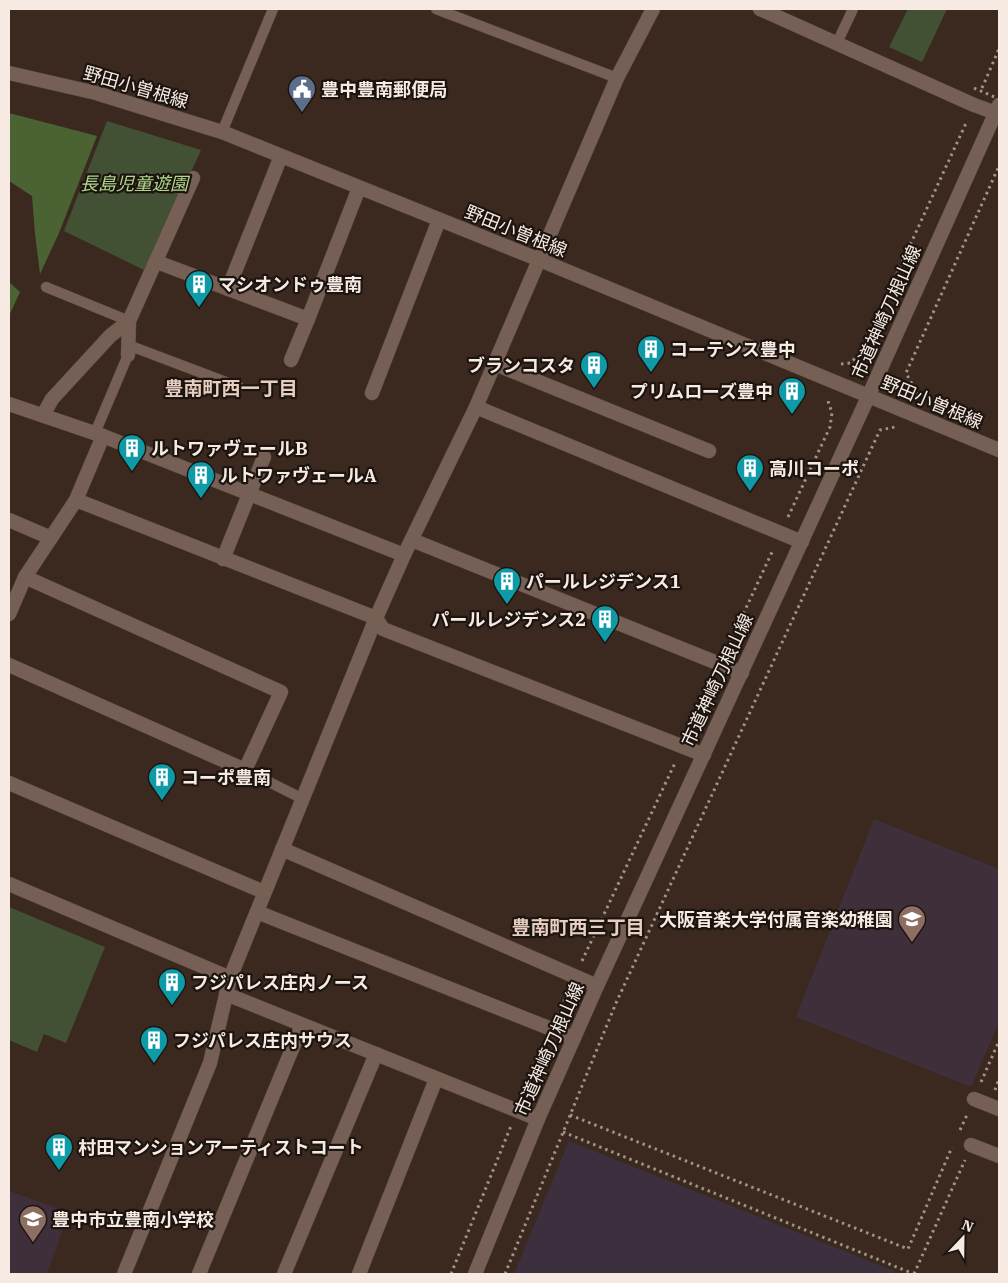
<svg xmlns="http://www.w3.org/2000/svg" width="1008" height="1283" viewBox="0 0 1008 1283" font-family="'IBM Plex Serif','Noto Sans JP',serif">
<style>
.commercial{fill:#3c303f}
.education{fill:#3f2f3b}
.green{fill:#425134}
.forest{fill:#4b6232}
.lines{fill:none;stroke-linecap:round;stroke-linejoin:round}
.service-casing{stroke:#55453d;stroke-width:11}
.minor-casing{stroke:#55453d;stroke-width:15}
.tertiary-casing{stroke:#55453d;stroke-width:15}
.path{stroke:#a19189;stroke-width:3;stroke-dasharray:2.5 4;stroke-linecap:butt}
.service{stroke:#766055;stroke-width:10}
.minor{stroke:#766055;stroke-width:14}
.tertiary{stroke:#766055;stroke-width:14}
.path-bridge{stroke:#a19189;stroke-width:3;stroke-dasharray:2.5 4;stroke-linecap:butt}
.labels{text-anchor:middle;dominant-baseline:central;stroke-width:4.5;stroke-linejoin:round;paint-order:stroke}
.street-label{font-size:18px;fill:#f7eae3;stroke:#1c140f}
.poi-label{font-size:18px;font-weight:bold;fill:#f7eae3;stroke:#1c140f;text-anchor:start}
.park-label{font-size:18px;font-style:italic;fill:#b1d78c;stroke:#1c140f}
.neighbourhood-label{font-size:19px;font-weight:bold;fill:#e7cec1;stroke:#1c140f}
</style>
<rect width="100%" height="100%" fill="#3b291f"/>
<path class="commercial" d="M569 1141 894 1271 892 1274H514Z"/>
<g class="education">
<path d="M874 819 999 869V1022L971 1087 796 1017Z"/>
<path d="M9 1191 69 1212 47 1274H9Z"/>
</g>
<g class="green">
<path d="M908 9H947L922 62 889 47Z"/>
<path d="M107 121 201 150 146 271 64 231Z"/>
<path d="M9 907 105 947 66 1043 44 1034 37 1052 9 1040Z"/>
</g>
<g class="forest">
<path d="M9 113 97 136 59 233 40 274 35 234 32 196 9 181Z"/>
<path d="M9 282 20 292 9 316Z"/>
</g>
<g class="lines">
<g class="service-casing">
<g id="service">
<path d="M436 9 617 78"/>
<path d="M837 43 853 9"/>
<path d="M222 132 273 9"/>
<path d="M46 287 129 321"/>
<path d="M128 345 239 387"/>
<path d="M95 433 128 355"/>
<path d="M245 770 303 799"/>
</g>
</g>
<g class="minor-casing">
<g id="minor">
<path d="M760 9 974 105 999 114"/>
<path d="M157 262 308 319 359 188"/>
<path d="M228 289 281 156"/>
<path d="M129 321 193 178"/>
<path d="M291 360 308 319"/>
<path d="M495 364 709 451"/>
<path d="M372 393 439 220"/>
<path d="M9 404 103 436 404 555"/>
<path d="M476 407 802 542"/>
<path d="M43 415 52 399 110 336 129 321 128 355"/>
<path d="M76 500 376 618 383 629 704 755"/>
<path d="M9 520 51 538"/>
<path d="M412 540 742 673"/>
<path d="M223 559 264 457"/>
<path d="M9 614 25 577 76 500 103 436"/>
<path d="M9 665 245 770 281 692 25 577"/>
<path d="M9 783 264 892"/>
<path d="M282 849 597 986"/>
<path d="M9 884 230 978"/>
<path d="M257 912 574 1038"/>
<path d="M226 994 538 1119"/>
<path d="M974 1099 999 1109"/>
<path d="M971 1145 999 1156"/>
<path d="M124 1274 210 1063 230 978 376 618 404 555 476 407 617 78 653 9"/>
<path d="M199 1274 302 1025"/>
<path d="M284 1274 376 1054"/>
<path d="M359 1274 436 1079"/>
</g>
</g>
<g class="tertiary-casing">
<g id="tertiary">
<path d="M9 73 96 93 222 132 540 260 999 450"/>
<path d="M475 1274 538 1119 597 986 869 395 999 105"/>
</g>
</g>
<g class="path">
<path d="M982 88 999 49"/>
<path d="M841 364 850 363 860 354 967 121"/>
<path d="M918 395 906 373 999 166"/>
<path d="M788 517 830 427 832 413 827 398"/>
<path d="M727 649 773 550"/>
<path d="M690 730 713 679"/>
<path d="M582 961 675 763"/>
<path d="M559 1014 568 992"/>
<path d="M981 1082 999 1041"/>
<path d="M995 1090 999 1079"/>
<path d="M524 1094 545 1045"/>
<path d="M570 1115 908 1249 952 1147"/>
<path d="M960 1130 967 1115"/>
<path d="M563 1132 914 1274"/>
<path d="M451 1274 511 1126"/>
<path d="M505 1274 616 1003 873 445 880 430 895 427"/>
<path d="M914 1274 965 1160"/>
</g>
<use href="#service" class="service"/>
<use href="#minor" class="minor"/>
<use href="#tertiary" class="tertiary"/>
<path class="path-bridge" d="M974 88 999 99"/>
</g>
<defs>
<g id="civic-pin" transform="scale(1.4375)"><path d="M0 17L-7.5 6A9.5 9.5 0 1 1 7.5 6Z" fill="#5c6f8a" stroke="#1c140f"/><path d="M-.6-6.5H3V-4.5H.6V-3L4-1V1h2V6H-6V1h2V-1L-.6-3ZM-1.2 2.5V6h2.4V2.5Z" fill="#fff"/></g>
<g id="building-pin" transform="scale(1.4375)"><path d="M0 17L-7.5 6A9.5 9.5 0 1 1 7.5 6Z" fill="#0f9aa8" stroke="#1c140f"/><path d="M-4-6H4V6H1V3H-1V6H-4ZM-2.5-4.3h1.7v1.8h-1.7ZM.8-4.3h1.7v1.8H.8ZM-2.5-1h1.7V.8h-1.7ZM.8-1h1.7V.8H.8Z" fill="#fff"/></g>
<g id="school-pin" transform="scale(1.4375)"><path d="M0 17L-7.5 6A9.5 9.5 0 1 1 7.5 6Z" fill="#8d6e63" stroke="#1c140f"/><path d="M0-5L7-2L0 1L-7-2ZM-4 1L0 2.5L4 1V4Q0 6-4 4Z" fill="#fff"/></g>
</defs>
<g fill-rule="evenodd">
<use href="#civic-pin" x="302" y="89"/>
<use href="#building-pin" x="199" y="284"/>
<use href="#building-pin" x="651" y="349"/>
<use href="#building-pin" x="594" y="365"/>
<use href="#building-pin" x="792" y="391"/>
<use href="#building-pin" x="132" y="448"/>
<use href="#building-pin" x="750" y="468"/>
<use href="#building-pin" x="201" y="475"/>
<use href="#building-pin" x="507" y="581"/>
<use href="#building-pin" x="605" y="619"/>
<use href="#building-pin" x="162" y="777"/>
<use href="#school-pin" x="912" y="919"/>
<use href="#building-pin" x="172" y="982"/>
<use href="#building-pin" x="154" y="1040"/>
<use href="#building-pin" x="59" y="1147"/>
<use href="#school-pin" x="33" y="1219"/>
</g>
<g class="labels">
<g class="street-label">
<text transform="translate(136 87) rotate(16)">野田小曽根線</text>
<text transform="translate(516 231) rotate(22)">野田小曽根線</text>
<text transform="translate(886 312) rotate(-66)">市道神崎刀根山線</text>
<text transform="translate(932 402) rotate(23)">野田小曽根線</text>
<text transform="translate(717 680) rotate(-65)">市道神崎刀根山線</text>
<text transform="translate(549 1049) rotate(-66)">市道神崎刀根山線</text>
</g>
<g class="poi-label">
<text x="321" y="89">豊中豊南郵便局</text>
<text x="218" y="284">マシオンドゥ豊南</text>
<text x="670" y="349">コーテンス豊中</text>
<text x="575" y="365" text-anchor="end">ブランコスタ</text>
<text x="773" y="391" text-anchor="end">プリムローズ豊中</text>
<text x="151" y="448">ルトワァヴェールB</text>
<text x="769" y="468">高川コーポ</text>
<text x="220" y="475">ルトワァヴェールA</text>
<text x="526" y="581">パールレジデンス1</text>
<text x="586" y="619" text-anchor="end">パールレジデンス2</text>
<text x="181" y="777">コーポ豊南</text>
<text x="893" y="919" text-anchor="end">大阪音楽大学付属音楽幼稚園</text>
<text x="191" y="982">フジパレス庄内ノース</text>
<text x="173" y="1040">フジパレス庄内サウス</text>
<text x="78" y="1147">村田マンションアーティストコート</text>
<text x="52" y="1219">豊中市立豊南小学校</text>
</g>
<g class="park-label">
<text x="134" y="183">長島児童遊園</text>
</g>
<g class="neighbourhood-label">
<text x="231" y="388">豊南町西一丁目</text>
<text x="578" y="927">豊南町西三丁目</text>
</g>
</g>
<rect width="1008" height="1283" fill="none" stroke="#f7eae3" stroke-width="20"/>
<g transform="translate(963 1238) rotate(22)" stroke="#1c140f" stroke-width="4" paint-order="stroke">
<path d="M0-4L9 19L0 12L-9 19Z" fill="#f7eae3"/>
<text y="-8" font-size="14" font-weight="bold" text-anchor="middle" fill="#f7eae3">N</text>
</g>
</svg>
